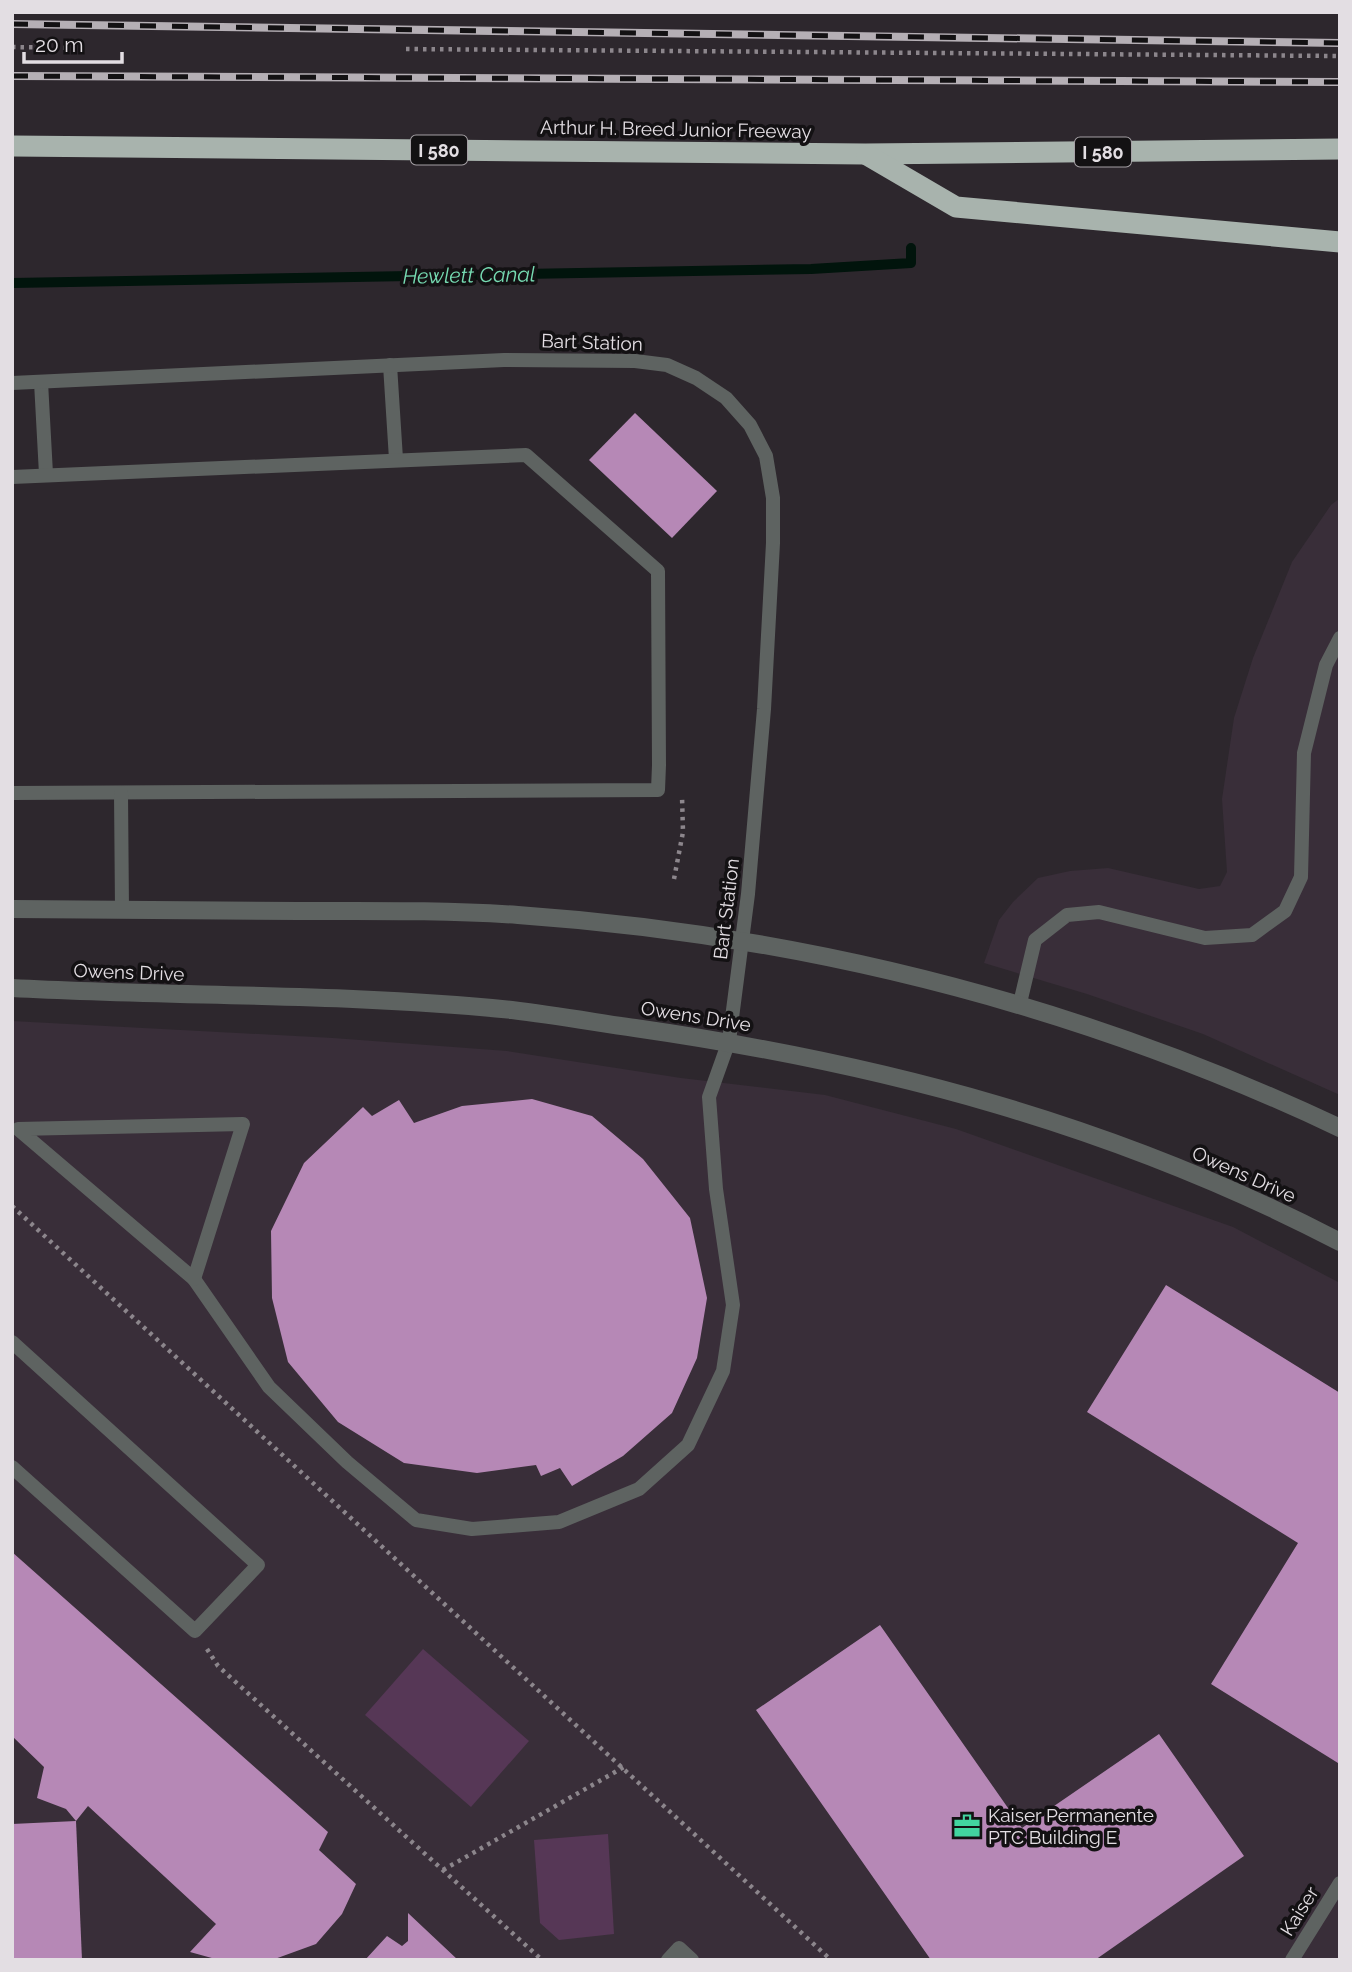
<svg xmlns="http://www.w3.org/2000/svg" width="1352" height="1972" viewBox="0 0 1352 1972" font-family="Raleway,sans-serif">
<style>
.built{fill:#392e39}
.green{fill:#563756}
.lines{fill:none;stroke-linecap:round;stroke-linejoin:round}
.stream{stroke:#01140c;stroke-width:10}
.building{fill:#b688b6}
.path{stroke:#8c868c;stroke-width:4.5;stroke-dasharray:3.5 5;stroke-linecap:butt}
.service{stroke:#5e6361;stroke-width:14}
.tertiary{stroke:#5e6361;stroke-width:18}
.motorway{stroke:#a8b3ad;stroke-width:21}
.rail-casing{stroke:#b5afb5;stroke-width:8}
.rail{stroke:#131113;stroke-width:5;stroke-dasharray:16;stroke-linecap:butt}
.labels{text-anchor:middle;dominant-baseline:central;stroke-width:7;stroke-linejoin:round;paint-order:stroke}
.shield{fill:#131113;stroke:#a5a0a5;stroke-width:2}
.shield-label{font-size:18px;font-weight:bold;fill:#e3dee3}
.street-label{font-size:19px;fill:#e3dee3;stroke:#131113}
.poi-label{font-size:19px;fill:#e3dee3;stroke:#131113;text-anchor:start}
.water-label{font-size:21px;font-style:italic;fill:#76dbb2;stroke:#131113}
</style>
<rect width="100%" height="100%" fill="#2d272d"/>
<g class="built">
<path d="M1340 498V1095L1203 1034 1087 994 984 963 999 920 1013 902 1038 878 1070 871 1108 868 1199 889 1220 886 1227 872 1222 799 1234 718 1253 658 1292 562 1331 505Z"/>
<path d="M12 1021 333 1038 507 1051 681 1078 825 1095 956 1129 1233 1227 1340 1283V1960H12Z"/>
</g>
<g class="green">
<path d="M423 1649 529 1741 471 1807 365 1715Z"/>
<path d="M608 1834 614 1934 559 1940 540 1923 534 1840Z"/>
</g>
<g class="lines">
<path class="stream" d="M12 283 811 269 911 263V248"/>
</g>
<g class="building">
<path d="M635 413 717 491 672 538 589 460Z"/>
<path d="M532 1099 592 1116 643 1159 690 1218 707 1298 697 1358 672 1413 623 1456 572 1486 560 1468 541 1476 536 1465 477 1473 404 1463 338 1422 288 1362 272 1298 271 1231 304 1163 363 1107 372 1116 399 1100 414 1123 462 1106Z"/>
<path d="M1166 1285 1340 1393V1760L1338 1763 1211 1684 1298 1543 1087 1412Z"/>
<path d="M12 1552 328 1832 319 1850 356 1884 342 1914 316 1944 272 1960H219L190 1952 216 1924 88 1806 76 1821 66 1809 37 1798 44 1767 12 1736Z"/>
<path d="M880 1625 1022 1828 1159 1734 1244 1856 1095 1960H931L756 1710Z"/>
<path d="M76 1821 82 1960H12V1824Z"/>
<path d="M408 1913 458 1960H365L387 1936 402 1946 408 1941Z"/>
</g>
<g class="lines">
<g class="path">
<path d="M12 47 78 48"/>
<path d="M406 49 1340 56"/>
<path d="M674 879 683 832 682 796"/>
<path d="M12 1206 831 1960"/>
<path d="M207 1649 218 1666 542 1960"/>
<path d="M443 1870 624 1767"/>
</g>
<g class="service">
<path d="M390 365 396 459"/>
<path d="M41 382 46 474"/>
<path d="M12 383 504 360 635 361 667 365 696 378 726 398 750 425 766 456 773 498V543L764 709 748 894 729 1041 709 1097 716 1189 733 1305 723 1371 688 1445 639 1489 559 1522 472 1529 416 1520 347 1462 269 1387 194 1279"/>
<path d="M12 477 526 455 658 571 659 765 658 790 12 793"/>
<path d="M121 793 122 910"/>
<path d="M1020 1003 1035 940 1067 915 1099 912 1205 938 1252 935 1285 911 1301 877 1304 753 1326 665 1340 638"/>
<path d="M243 1124 194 1279 18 1129Z"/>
<path d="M12 1342 258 1565 195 1631 12 1467"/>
<path d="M668 1960 679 1948 692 1960"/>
<path d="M1292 1960 1340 1883"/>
</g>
<g class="tertiary">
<path d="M12 909C108 910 204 911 299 911 372 911 445 910 518 915 804 935 1080 1005 1340 1128"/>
<path d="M12 988C179 997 346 993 512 1010 553 1015 594 1022 635 1028 885 1064 1115 1125 1340 1242"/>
</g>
<g class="motorway">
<path d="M12 146 865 154 1340 149"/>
<path d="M867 155 956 207 1340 242"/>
</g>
<g class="rail-casing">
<g id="rail">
<path d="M12 24 1340 43"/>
<path d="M12 76 1340 82"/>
</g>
</g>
<use href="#rail" class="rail"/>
</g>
<defs>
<g id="office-bare" transform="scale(2.1)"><path d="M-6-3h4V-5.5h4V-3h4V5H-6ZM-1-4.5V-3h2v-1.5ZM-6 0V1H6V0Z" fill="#42d4a0" stroke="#131113" stroke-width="2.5" paint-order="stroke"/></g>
</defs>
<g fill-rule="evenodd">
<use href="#office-bare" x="967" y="1826"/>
</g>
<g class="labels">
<g class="shield">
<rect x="411" y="135.5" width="56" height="29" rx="5"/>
<rect x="1075" y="137.5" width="56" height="29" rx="5"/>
</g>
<g class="shield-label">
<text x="439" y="150">I 580</text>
<text x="1103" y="152">I 580</text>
</g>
<g class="street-label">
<text transform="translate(676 129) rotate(1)">Arthur H. Breed Junior Freeway</text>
<text transform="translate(592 342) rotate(2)">Bart Station</text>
<text transform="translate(726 909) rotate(-83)">Bart Station</text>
<text transform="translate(129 972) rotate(2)">Owens Drive</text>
<text transform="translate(696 1016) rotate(9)">Owens Drive</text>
<text transform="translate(1244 1174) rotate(24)">Owens Drive</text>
<text transform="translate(1299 1911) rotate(-58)">Kaiser</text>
</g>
<g class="poi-label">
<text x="988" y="1815">Kaiser Permanente<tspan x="988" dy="22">PTC Building E</tspan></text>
</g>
<g class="water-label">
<text transform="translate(469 275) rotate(-1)">Hewlett Canal</text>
</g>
</g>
<rect width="1352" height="1972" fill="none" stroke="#e3dee3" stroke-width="28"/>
<path d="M24 52v10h98v-10" fill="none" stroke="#e3dee3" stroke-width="3.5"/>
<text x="35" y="52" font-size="21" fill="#e3dee3" stroke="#131113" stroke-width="5" paint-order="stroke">20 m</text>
</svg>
